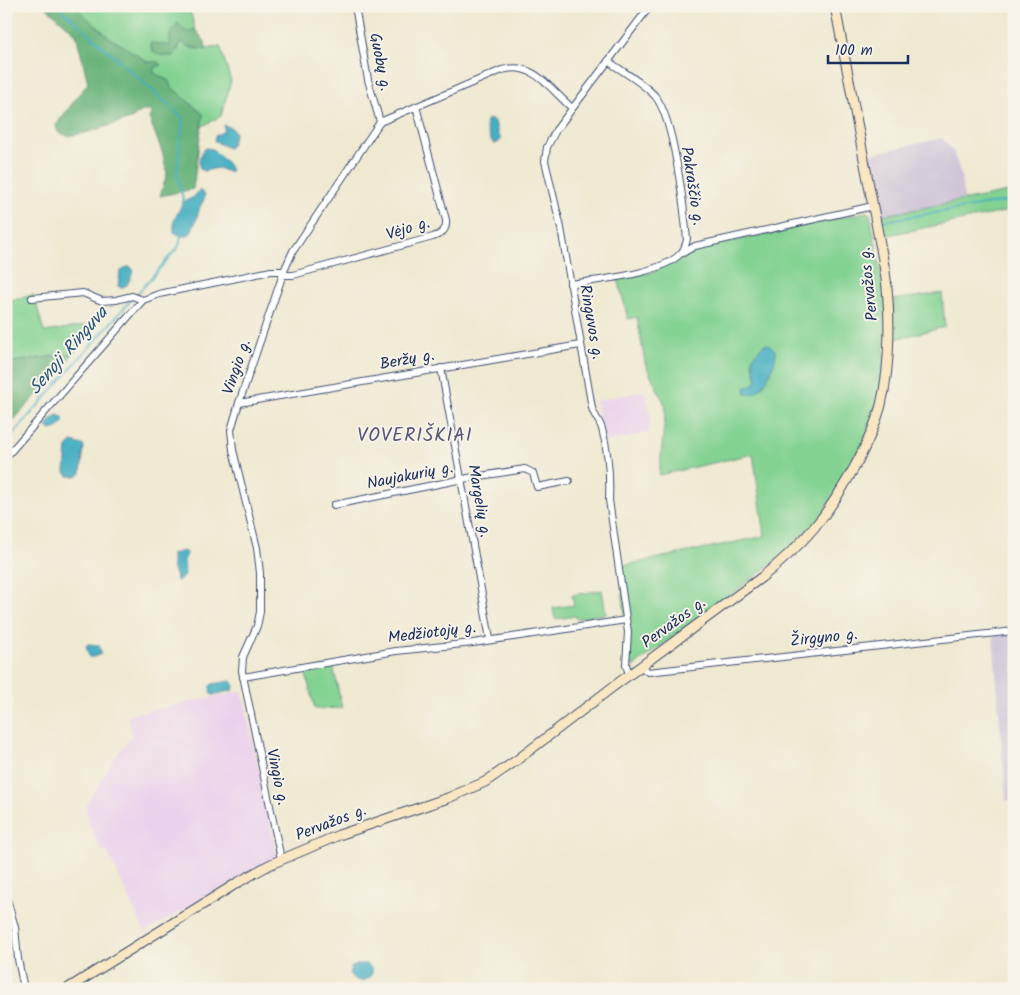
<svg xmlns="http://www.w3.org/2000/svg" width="1020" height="995" viewBox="0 0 1020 995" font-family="Kalam,sans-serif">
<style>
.built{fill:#ead1ec}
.industrial{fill:#cabfd6}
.green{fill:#83d292;stroke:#4f8078;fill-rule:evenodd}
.forest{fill:#6ab47c;stroke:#42726d}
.water{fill:#44afc2;stroke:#306f90}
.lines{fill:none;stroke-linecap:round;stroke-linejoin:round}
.stream{stroke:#44afc2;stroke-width:2}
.street-casing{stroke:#3b4b6f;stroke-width:8}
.secondary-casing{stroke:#3b4b6f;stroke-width:11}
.street{stroke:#fff;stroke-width:6}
.secondary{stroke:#f9e7c3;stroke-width:9}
.labels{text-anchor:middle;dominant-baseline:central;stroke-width:4;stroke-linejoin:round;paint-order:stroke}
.street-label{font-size:16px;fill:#1b2f5e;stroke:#f7f3e8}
.water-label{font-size:18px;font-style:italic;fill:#27557c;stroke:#f7f3e8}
.quarter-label{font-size:19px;letter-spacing:1px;fill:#59567e;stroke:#f7f3e8}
</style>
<rect width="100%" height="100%" fill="#f7f3e8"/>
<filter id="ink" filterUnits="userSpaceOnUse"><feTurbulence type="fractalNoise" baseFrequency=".02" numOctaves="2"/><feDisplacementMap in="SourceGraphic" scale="10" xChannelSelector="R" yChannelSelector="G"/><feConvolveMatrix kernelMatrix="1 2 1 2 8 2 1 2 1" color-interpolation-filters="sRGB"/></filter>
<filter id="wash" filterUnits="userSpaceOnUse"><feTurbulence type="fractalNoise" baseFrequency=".0096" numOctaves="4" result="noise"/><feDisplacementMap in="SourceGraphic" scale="20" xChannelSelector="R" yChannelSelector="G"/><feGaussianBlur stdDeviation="1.12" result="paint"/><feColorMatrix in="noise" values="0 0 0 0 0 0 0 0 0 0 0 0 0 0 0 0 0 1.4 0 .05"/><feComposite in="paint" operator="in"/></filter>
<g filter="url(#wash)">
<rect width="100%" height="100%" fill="#efe9d1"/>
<g class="built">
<path d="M644 391 650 414 649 433 603 442 596 401Z"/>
<path d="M242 691 277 857 145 932 107 851H102L88 821 86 805 118 753 132 736 128 715Z"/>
</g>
<g class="industrial">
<path d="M942 138 953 151 961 174 964 200 879 216 867 155Z"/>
<path d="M1014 634V800L1006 801 993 635Z"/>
</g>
<g class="green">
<path d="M74 6H189L195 29 187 32 170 46 151 43 178 51 181 41C192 52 206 50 220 46L231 81 221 116 201 127 203 114 170 86 169 81 153 73 154 68C141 56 127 49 112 40 100 33 84 16 74 6Z"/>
<path d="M1014 191V210L883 236 879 216Z"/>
<path d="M866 212 870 214 886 299 883 376 879 400 871 426 860 451 823 515 784 555 634 666H632L629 660 620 566 765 536 753 454 659 475 666 407 645 363 637 317 628 319 618 279 653 272 691 252 710 246ZM776 352 764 384 745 388 753 385 757 380 752 361Z"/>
<path d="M942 293 945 327 891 340 893 300Z"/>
<path d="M34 295 44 332 88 325 74 353 6 363V301Z"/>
<path d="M602 590 606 614 576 619 575 616 555 619 553 608 574 605 572 595Z"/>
<path d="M333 665 342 708 315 709 305 671Z"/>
</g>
<g class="forest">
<path d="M45 6H74L111 39 122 45 147 62H158L161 65 154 68V73L169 81 170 86 203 114 193 189 160 196 167 174 163 154 149 118 151 114 150 111H142L131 119 85 133 68 136 58 132 56 125 88 83 76 34Z"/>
<path d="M178 23 187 32 195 29 205 42 206 50 186 46 181 41 174 56H163L153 52 150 43C157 44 164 44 170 46V34Z"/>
<path d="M74 353 6 429V363Z"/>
</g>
<g class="water">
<path d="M489 119 495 122 498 134 501 139 499 142 494 144C488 138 487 130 485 122Z"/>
<path d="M224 125 232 128 235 133 231 146 228 148 214 141 215 136 224 131Z"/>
<path d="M206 148 213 149C219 158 228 160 231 171L230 173 218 168 204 171 200 169C198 162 200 156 203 150Z"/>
<path d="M199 190 205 195C204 203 200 204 199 210 197 219 194 226 190 234L188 236H181L174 232V221L183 202 194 197Z"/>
<path d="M127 267H131L134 271 127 285 121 288 118 286 120 272Z"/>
<path d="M768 344 774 349 776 352C775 366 763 397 746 394L745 388 753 385 757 380 752 358 763 345Z"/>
<path d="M57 415 63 417C65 425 57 429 50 430L47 427 50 420Z"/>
<path d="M72 442 83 445 84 447 81 473 76 476H68L65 472 67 447Z"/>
<path d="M184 551 187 554 184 561 185 576 177 581 172 566V554Z"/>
<path d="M88 644 99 645 101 654 93 657H89L86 646Z"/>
<path d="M231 681 234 686 233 690 213 695 211 694 210 686 212 684Z"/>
<path d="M359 964H366L372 969V974C367 983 355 983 349 974L351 967Z"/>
</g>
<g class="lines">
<g class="stream">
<path d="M58 6 183 118 177 173 184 204"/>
<path d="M884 221 1014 200"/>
<path d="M138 293 179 246 181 236"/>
<path d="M6 442 131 300"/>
</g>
</g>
</g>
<g filter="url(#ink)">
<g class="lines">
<g class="street-casing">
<g id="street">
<path d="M355 6 368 80 380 122"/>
<path d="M683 253 695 246 873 206"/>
<path d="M282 275H293L433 237C442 234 447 230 446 220L416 106"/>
<path d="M570 284C598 280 663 274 681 253 685 249 686 244 687 239 684 208 674 118 655 96 642 82 623 72 608 61"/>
<path d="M32 298 83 293 102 301 116 300 132 296 143 300"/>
<path d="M143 300 159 294 271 271H284"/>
<path d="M441 368 490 639"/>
<path d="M239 403 580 345"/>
<path d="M6 457 143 300"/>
<path d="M334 505 468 478 525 469 533 473 537 487 569 481"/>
<path d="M640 666 648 672 1014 631"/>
<path d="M629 674 626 665 628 632 609 500C610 478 608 451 602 429 600 421 594 416 592 408L561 228 545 161 547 147 556 130 650 6"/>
<path d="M243 677 396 651 473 643 626 620"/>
<path d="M281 859 242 671 243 657 257 626 260 612V573L257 548 233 450 231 430 239 403 284 271 293 251 380 122 502 70C534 61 550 89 572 108"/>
<path d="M6 896 15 927 18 959 24 989"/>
</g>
</g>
<g class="secondary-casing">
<path id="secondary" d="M67 989 237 883 269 865 339 835 448 798 485 782 517 760 614 686 762 577C804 544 828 515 854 468 865 448 875 427 881 405 891 364 891 307 884 265L835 6"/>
</g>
<use href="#street" class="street"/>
<use href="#secondary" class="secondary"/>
</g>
</g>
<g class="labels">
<g class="street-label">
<text transform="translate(380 62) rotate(79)">Guobų g.</text>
<text transform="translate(692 186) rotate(81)">Pakraščio g.</text>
<text transform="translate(408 229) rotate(-17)">Vėjo g.</text>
<text transform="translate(869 284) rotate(-96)">Pervažos g.</text>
<text transform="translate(591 322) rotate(80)">Ringuvos g.</text>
<text transform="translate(407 360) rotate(-10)">Beržų g.</text>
<text transform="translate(237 367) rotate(-71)">Vingio g.</text>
<text transform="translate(410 476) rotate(-11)">Naujakurių g.</text>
<text transform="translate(479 501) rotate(80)">Margelių g.</text>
<text transform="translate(674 623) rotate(-36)">Pervažos g.</text>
<text transform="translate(432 633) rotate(-7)">Medžiotojų g.</text>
<text transform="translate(824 638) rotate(-6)">Žirgyno g.</text>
<text transform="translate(277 777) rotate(78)">Vingio g.</text>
<text transform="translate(331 823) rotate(-21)">Pervažos g.</text>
</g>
<g class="water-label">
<text transform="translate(69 351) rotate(-49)">Senoji Ringuva</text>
</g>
<g class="quarter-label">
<text x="415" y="436">VOVERIŠKIAI</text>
</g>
</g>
<rect width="1020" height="995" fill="none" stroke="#f7f3e8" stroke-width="25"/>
<path d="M828 55v8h80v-8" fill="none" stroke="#1b2f5e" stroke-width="2.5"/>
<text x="835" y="55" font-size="15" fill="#1b2f5e" stroke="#f7f3e8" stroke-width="4" paint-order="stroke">100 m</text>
</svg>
